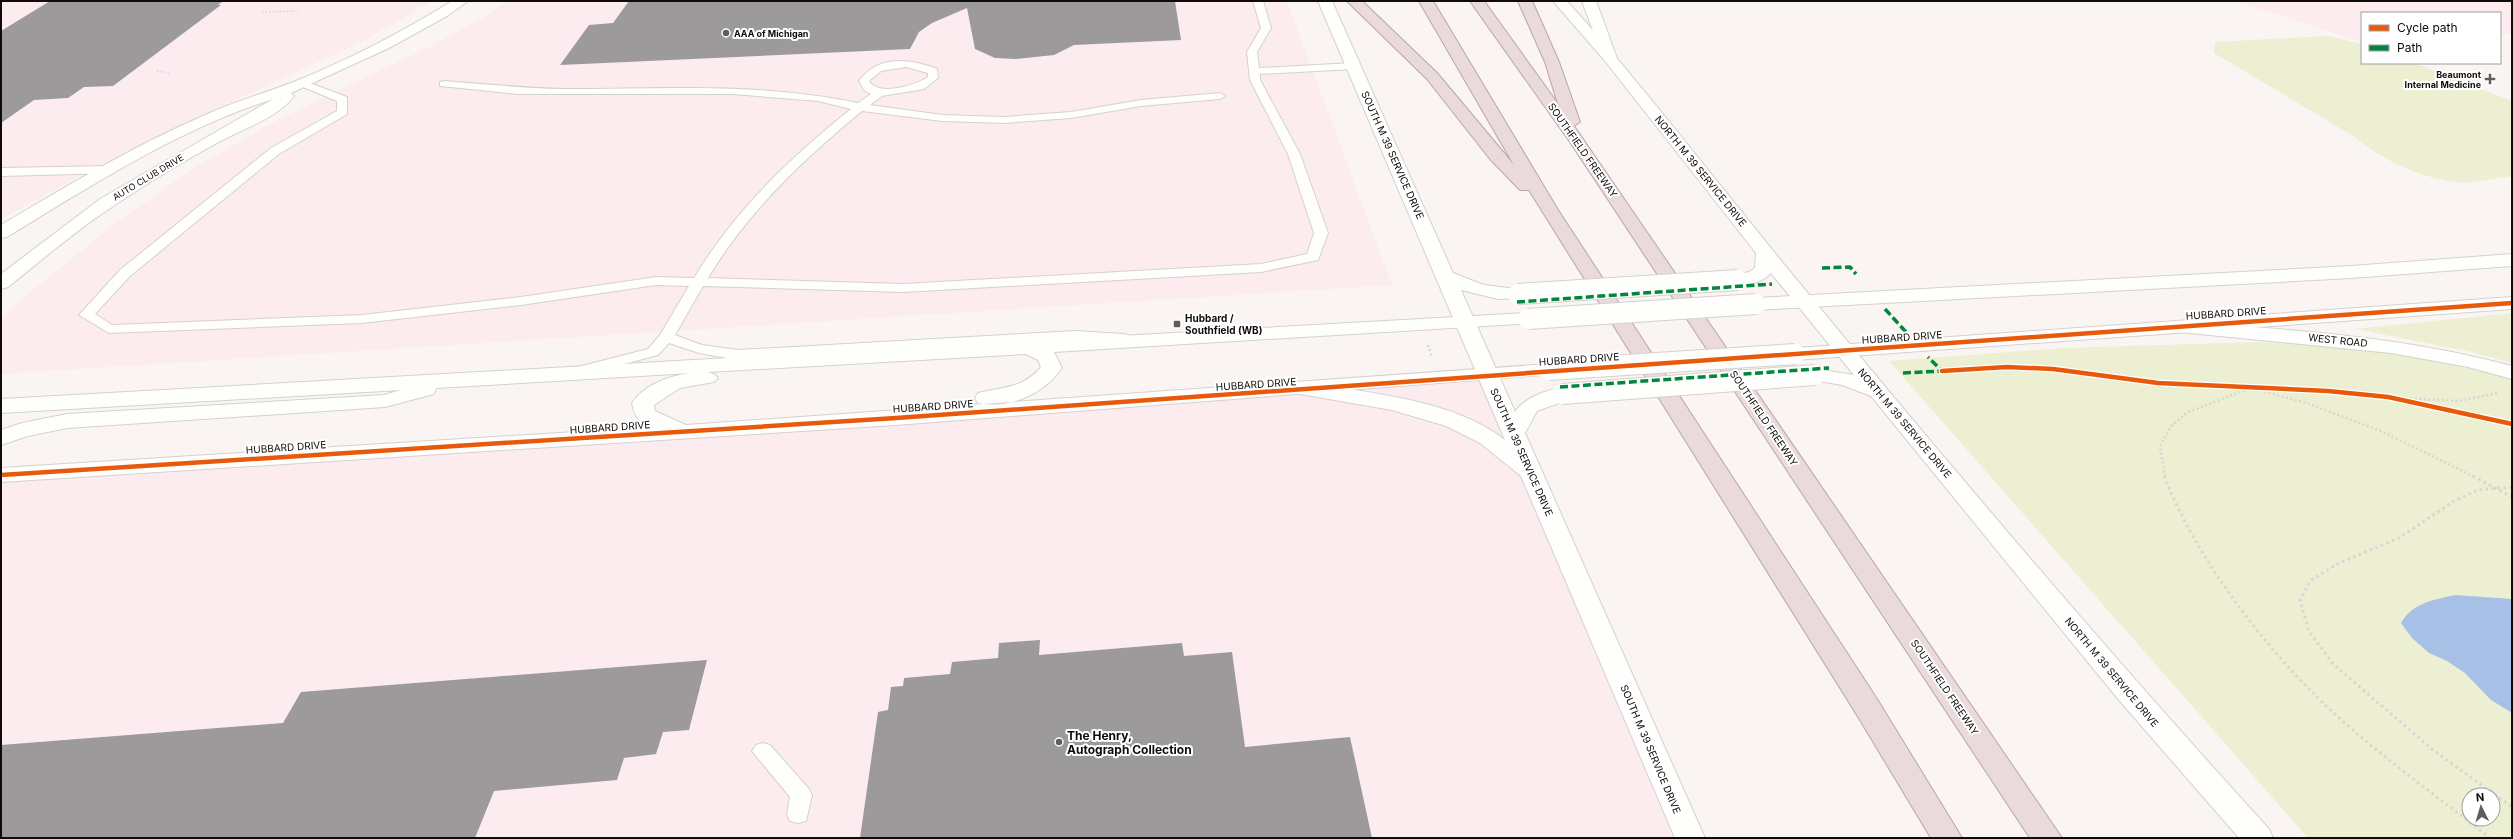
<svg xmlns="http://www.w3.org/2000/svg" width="2513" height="839" viewBox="0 0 2513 839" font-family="Inter,sans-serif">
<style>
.commercial{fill:#fcecf0}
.green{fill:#edefd2;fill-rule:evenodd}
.water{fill:#a7c1e6}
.building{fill:#9c9a9a}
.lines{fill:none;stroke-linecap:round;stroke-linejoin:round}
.service-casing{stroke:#d4d1ce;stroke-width:2}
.minor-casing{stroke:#d4d1ce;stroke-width:2}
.tertiary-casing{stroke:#d4d1ce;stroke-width:2}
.secondary-casing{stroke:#d4d1ce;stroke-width:2}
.motorway-casing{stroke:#b9a6a7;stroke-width:2}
.path-far2{stroke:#d8d6d5;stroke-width:1.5;stroke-dasharray:1.5 2;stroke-linecap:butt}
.path-far1{stroke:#d8d6d5;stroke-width:2.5;stroke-dasharray:2 2.5;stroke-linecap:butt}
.path{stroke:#d8d6d5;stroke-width:3;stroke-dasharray:2.5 3.5;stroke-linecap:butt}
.service{fill:#fefefd;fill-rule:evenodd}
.minor{fill:#fefefd;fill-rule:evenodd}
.tertiary{fill:#fefefd;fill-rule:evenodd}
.secondary{fill:#fefefd;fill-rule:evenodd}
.motorway{fill:#eadadc;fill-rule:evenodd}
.tertiary-bridge-casing{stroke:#d4d1ce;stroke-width:22;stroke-linecap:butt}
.secondary-bridge-casing{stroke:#d4d1ce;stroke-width:22;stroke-linecap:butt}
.tertiary-bridge{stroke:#fefefd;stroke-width:20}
.secondary-bridge{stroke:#fefefd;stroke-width:20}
.quiet{stroke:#00873e;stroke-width:3.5;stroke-dasharray:8 3.5;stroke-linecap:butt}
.cycleway-casing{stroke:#fff;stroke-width:7}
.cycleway{stroke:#e8590c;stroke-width:4.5}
.poi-dot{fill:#615d5b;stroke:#fff;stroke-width:1.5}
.labels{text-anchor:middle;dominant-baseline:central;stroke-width:4;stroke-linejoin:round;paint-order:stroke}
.far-poi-label{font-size:9px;font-weight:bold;fill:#0e0b09;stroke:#fff;text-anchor:start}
.far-street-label{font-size:9px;fill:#0e0b09;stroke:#fff}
.street-label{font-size:10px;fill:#0e0b09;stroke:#fff}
.poi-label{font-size:10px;font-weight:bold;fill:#0e0b09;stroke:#fff;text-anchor:start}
.near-poi-label{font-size:12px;font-weight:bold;fill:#0e0b09;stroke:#fff;text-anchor:start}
</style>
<rect width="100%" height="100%" fill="#faf5f2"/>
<g class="commercial">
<path d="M1 1H433L361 42 116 156 1 219Z"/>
<path d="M507 1H1287L1392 285 1 374V319L25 296 117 222 194 168 277 120 429 47 481 19Z"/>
<path d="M2236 1H2512V34L2500 35V13H2362V42Z"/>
<path d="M1488 374 1690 838H1V475Z"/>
</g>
<g class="green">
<path d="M2328 36 2362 44V63H2414L2512 101V176C2496 178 2469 185 2454 182 2420 177 2381 160 2355 137L2214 53 2215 42Z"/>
<path d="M2512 313V363L2471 352 2355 329Z"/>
<path d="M2257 342 2344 346 2438 361 2512 378V838H2308L1889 361 2064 348ZM2469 795H2493V819H2469Z"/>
</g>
<path class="water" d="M2455 595 2512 599V713L2491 700 2465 673 2447 661 2429 653 2412 638 2401 623C2412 603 2433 600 2455 595Z"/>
<g class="building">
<path d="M50 1H223L218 5H221L113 86 84 87 68 98 34 100 1 123V31Z"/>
<path d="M629 1H1175L1181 40 1074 45 1054 55 1016 59 995 58 975 49 967 8 932 23 919 32 910 49 560 65 589 25 613 23Z"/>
<path d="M1040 640 1039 655 1182 643 1184 656 1232 652 1245 747 1350 737 1372 838H860L878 712 888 710 891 687 903 686 904 678 950 674 952 662 998 658 999 643Z"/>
<path d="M707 660 689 730 663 732 656 754 624 758 617 780 494 791 475 838H1V745L283 723 301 692Z"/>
</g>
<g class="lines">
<g class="service-casing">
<g id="service">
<path d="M1253 1H1263L1271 28 1257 52 1259 68 1353 63 1358 66 1353 69 1260 74V80L1300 154 1328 233 1318 260 1261 272 903 292 703 286 675 335 702 345 738 350 1076 331 1123 334 1128 335 1130 338 1128 341 1076 339 738 360 699 353 669 343 658 355 583 375 575 370 578 367 648 349 660 335 689 286 656 285 521 305 362 323 109 333 79 315 120 270 271 148 337 111V101L298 85 297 83 302 80 347 97V114L279 154 130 276 95 314 112 325 362 315 521 297 656 277 694 278C735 210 790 158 851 109L818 101 733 94H519L440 86V82L444 81C483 84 522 88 562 89 664 89 757 82 858 103L871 94 864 90 859 81C877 55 910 58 937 69L938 78 924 89 882 96 870 105 942 115 1004 117 1071 112 1141 100 1220 93 1225 96 1220 99 1141 106 1071 118 1004 123 942 121 862 111C803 160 748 211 708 278L903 284 1261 264 1307 254 1314 233 1288 154 1250 80 1247 52 1261 28ZM906 67 928 73V77C916 85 879 97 869 81L881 71Z"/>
<path d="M110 166 114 167 116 170 114 173 1 176V168Z"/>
<path d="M763 743 770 745 809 789 812 795 806 821 798 823 790 821 787 814 790 797 752 751 756 745Z"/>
</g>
</g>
<g class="minor-casing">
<g id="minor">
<path d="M1582 1H1596L1617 58 1615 61 1610 62 1603 58Z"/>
<path d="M2186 322C2296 330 2405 337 2512 366V379L2468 367 2391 353 2179 332 2176 328 2179 324Z"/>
</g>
</g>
<g class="tertiary-casing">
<g id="tertiary">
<path d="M452 1H468L447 16 389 48 291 93 294 96C278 118 242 129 219 142 182 162 146 184 112 207 75 231 42 260 8 287L1 289V274L100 199 273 99C179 129 92 185 7 237L1 238V225C67 186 133 146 203 116 233 102 265 93 296 81 350 59 402 32 452 1Z"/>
<path d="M2512 254V266L2351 278 1756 310 1749 308 1746 304 1749 300 1756 298 2351 266Z"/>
<path d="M2512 297V309L1795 360 1788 358 1785 354 1788 350 1795 348Z"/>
<path d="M1528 313 1535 315 1538 319 1535 323 1054 352 1062 368C1045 393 1009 410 978 403L975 398 978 393C1003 387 1024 388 1041 367L1038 360 1026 354 708 372 714 374 718 378 714 382 680 388 654 405 655 411 686 425 1549 364 1556 366 1559 370 1556 374 896 425 1 482V468L654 427C639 421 635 419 632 403 645 384 669 376 691 373L436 388 434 394 385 407 67 428 28 436 1 445V430L22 423 67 414 384 395 401 390 1 413V399Z"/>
</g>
</g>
<g class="secondary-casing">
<g id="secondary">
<path d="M1318 1H1332L1453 273 1484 285 1525 290 1528 294 1525 298 1498 299 1461 290 1515 412C1524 398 1553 385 1570 389L1573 394 1570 399 1537 411 1525 433 1705 838H1675L1521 476 1480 443 1446 426 1392 410 1300 394 1297 389 1300 384 1308 383C1370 393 1455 400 1505 440Z"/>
<path d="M1553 1H1567C1646 89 1718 184 1792 274 1947 463 2105 649 2269 829L2273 838H2239L2118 699 1871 396 1842 385 1808 379 1804 375 1808 371 1815 369 1854 375 1771 273C1762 283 1745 287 1731 284L1728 280 1731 276 1749 272 1755 268 1756 253 1605 61Z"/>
</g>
</g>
<g class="motorway-casing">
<g id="motorway">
<path d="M1347 1H1362L1437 73 1514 165 1419 1H1433L1558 210 1877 699 1962 838H1931L1857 715 1529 190H1520L1490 159 1427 79Z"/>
<path d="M1470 1H1484L1558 104 1545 62 1518 1H1532L1559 62 1580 122 1574 126 2062 838H2030L1570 142Z"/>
</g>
</g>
<g class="path-far2">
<path d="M262 12 298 11"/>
<path d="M157 71 169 73"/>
</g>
<g class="path-far1">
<path d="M1428 345 1432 357"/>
<path d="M2388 397 2458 401 2498 393"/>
<path d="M2165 477 2160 446 2171 426 2188 412 2251 388 2306 403 2381 431 2475 477"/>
</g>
<g class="path">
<path d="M2164 476C2195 555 2258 639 2318 698 2370 749 2433 793 2490 838"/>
<path d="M2473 476 2512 497"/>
<path d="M2512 487 2478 490 2454 501 2399 538 2335 565 2310 581 2300 601 2309 631 2333 664 2433 750 2512 807"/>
</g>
<use href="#service" class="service"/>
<use href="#minor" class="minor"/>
<use href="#tertiary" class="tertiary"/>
<use href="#secondary" class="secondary"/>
<use href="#motorway" class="motorway"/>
<g class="tertiary-bridge-casing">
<g id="tertiary-bridge">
<path d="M1528 319 1756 304"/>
<path d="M1549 370 1795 354"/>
</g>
</g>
<g class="secondary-bridge-casing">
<g id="secondary-bridge">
<path d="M1518 294 1738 280"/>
<path d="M1562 394 1815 375"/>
</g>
</g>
<use href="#tertiary-bridge" class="tertiary-bridge"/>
<use href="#secondary-bridge" class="secondary-bridge"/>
<g class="quiet">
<path d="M1822 268 1850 267 1856 274"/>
<path d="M1517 302 1772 284"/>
<path d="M1885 309 1906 332"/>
<path d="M1903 373 1942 371 1928 357"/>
<path d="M1560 387 1829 368"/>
</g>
<g class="cycleway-casing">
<g id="cycleway">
<path d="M1942 371 2007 367 2053 369 2158 383 2328 391 2388 397 2512 424"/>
<path d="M1 475 896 418 2512 303"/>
</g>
</g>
<use href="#cycleway" class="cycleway"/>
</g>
<g class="poi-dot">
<circle cx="726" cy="33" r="4"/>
<path d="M2488 73h4v4h4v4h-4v4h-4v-4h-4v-4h4z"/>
<rect x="1173" y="320" width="8" height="8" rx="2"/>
<circle cx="1059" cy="742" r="4"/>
</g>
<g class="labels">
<g class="far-poi-label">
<text x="734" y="33">AAA of Michigan</text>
<text x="2481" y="74" text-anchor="end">Beaumont<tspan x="2481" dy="10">Internal Medicine</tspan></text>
</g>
<g class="far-street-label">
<text transform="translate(148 177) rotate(-31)">AUTO CLUB DRIVE</text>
</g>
<g class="street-label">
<text transform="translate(1583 150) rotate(55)">SOUTHFIELD FREEWAY</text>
<text transform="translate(1393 155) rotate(66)">SOUTH M 39 SERVICE DRIVE</text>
<text transform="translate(1701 171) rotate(51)">NORTH M 39 SERVICE DRIVE</text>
<text transform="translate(2226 313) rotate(-4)">HUBBARD DRIVE</text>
<text transform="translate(1902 337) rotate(-4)">HUBBARD DRIVE</text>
<text transform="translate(2338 340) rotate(6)">WEST ROAD</text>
<text transform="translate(1579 359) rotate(-4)">HUBBARD DRIVE</text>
<text transform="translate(1256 384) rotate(-4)">HUBBARD DRIVE</text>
<text transform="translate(933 406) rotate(-4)">HUBBARD DRIVE</text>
<text transform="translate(1764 418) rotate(56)">SOUTHFIELD FREEWAY</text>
<text transform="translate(1905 423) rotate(50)">NORTH M 39 SERVICE DRIVE</text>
<text transform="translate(610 427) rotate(-4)">HUBBARD DRIVE</text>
<text transform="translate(286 447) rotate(-4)">HUBBARD DRIVE</text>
<text transform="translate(1522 452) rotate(66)">SOUTH M 39 SERVICE DRIVE</text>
<text transform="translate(2112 672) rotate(50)">NORTH M 39 SERVICE DRIVE</text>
<text transform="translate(1945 687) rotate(56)">SOUTHFIELD FREEWAY</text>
<text transform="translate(1651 749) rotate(67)">SOUTH M 39 SERVICE DRIVE</text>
</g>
<g class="poi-label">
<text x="1185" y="318">Hubbard /<tspan x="1185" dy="12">Southfield (WB)</tspan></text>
</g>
<g class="near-poi-label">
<text x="1067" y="735">The Henry,<tspan x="1067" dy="14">Autograph Collection</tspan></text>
</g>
</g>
<rect width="2513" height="839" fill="none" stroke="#0e0b09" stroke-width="4"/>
<rect x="2361" y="12" width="140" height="52" fill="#ffffff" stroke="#9f9d9d"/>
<rect x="2369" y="25" width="20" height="6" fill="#e8590c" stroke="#9f9d9d"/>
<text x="2397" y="32" font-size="12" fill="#0e0b09">Cycle path</text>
<rect x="2369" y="45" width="20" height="6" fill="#00873e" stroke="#9f9d9d"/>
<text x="2397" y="52" font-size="12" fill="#0e0b09">Path</text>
<g transform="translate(2481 807) rotate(355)"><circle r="19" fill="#ffffff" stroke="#9f9d9d"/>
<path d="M0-3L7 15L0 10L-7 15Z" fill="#615d5b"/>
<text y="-6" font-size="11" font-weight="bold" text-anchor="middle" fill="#0e0b09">N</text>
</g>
</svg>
